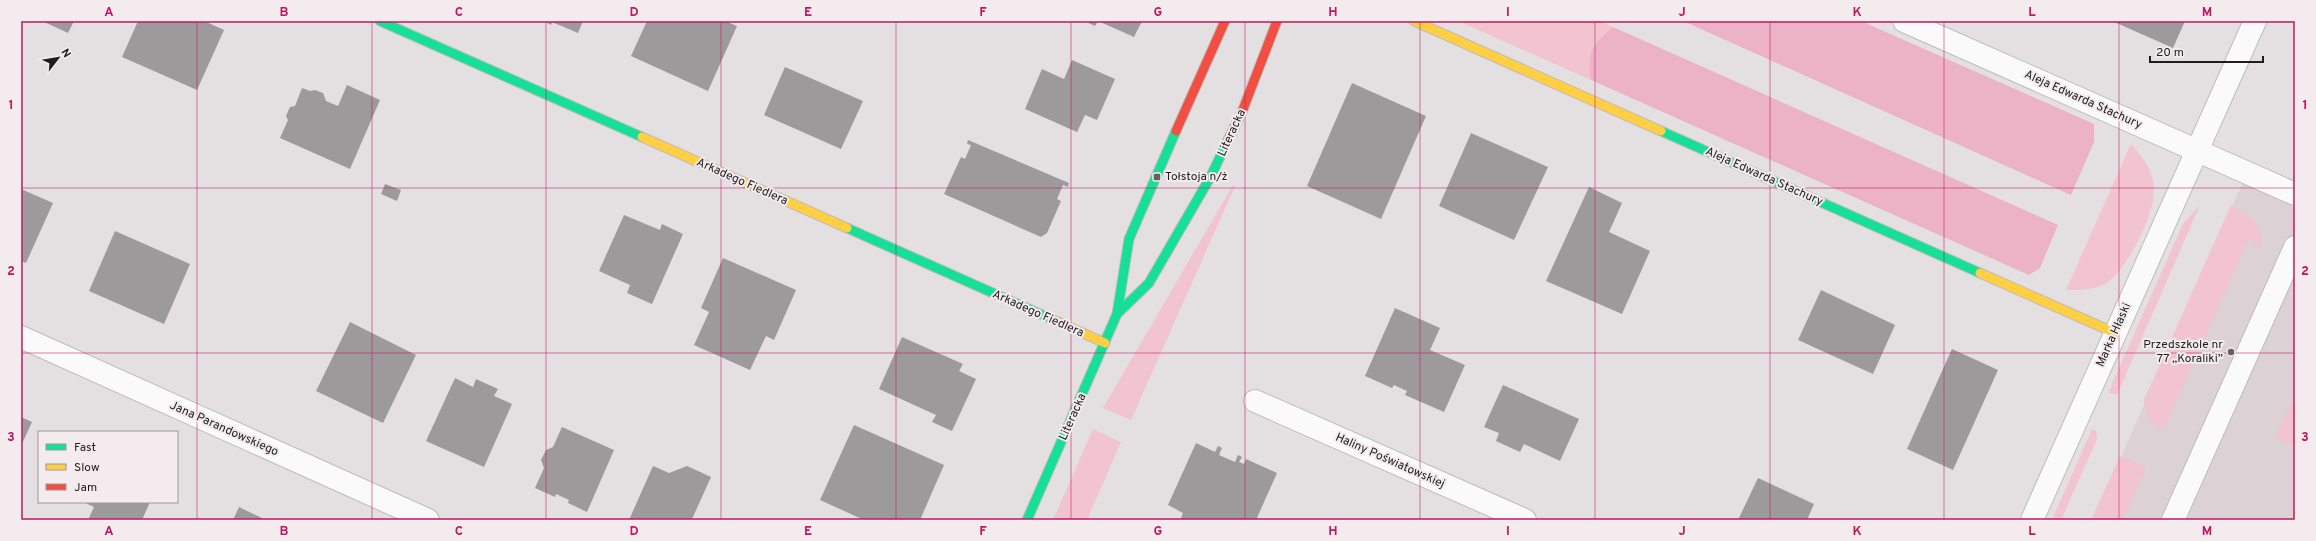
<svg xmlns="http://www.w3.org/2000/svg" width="2316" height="541" viewBox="0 0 2316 541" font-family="Overpass,sans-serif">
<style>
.built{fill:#dcd1d4}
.green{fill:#f2c3d1}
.forest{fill:#ecb2c5}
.building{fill:#9d9a9b}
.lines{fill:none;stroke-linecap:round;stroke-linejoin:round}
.street-casing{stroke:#bfbcbd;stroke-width:24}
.fast-casing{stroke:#bfbcbd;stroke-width:11}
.slow-casing{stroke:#bfbcbd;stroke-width:11}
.jam-casing{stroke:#bfbcbd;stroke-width:11}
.street{stroke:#fbfafa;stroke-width:22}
.fast{stroke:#16e098;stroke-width:9}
.slow{stroke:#ffcf43;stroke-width:9}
.jam{stroke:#f24e42;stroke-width:9}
.grid{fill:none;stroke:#c2185b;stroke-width:1;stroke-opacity:0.55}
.poi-dot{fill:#646162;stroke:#f3ebed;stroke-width:1.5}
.labels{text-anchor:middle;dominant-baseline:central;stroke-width:4;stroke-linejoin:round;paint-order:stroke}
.street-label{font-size:12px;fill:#1f1c1d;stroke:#f3ebed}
.poi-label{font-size:12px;fill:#1f1c1d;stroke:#f3ebed;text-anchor:start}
.neatline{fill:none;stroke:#c2185b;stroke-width:1.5}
.grid-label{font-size:13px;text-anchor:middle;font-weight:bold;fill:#c2185b}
</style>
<rect width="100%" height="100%" fill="#e4e0e1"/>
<path class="built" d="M2251 164 2295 184V520H2093Z"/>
<g class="green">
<path d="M1458 21H1600L1613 27C1592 46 1586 51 1591 80Z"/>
<path d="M2131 144C2143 157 2155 173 2154 192 2153 217 2127 271 2105 284 2093 290 2079 290 2066 290Z"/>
<path d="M1233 185 1235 186 1131 420 1103 408Z"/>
<path d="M2200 205 2117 395 2108 393 2183 224Z"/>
<path d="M2231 205C2249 215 2268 227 2260 250L2250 236 2163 430C2150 423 2145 415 2144 400Z"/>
<path d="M2295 394V446L2275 438Z"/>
<path d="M1093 429 1121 442 1087 520H1053Z"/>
<path d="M2092 429 2096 431 2097 439 2061 520H2052Z"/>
<path d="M2120 456 2146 467 2123 520H2091Z"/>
</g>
<g class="forest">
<path d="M1683 21H1861L2094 124V142L2071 195Z"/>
<path d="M1613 27 2058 225 2040 268 2029 275 1591 80C1586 51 1592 45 1613 27Z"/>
</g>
<g class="building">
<path d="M42 21H74L68 33Z"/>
<path d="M138 21H204L224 30 197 90 122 57Z"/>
<path d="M544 21H583L578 33 552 22 551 25Z"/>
<path d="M647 21H725L737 26 708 91 631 56Z"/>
<path d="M1084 21H1142L1134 37 1098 21 1095 26Z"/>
<path d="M2112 21H2185L2173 48Z"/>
<path d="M1072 60 1115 79 1097 120 1085 115 1077 132 1025 109 1042 69 1064 79Z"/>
<path d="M785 67 863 101 841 149 764 115Z"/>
<path d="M1352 83 1426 116 1381 219 1307 186Z"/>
<path d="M347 85 380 100 350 169 280 138 288 120 286 116 290 107 295 106 302 88 310 91 315 90 323 93 326 101 338 106Z"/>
<path d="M1471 133 1548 167 1514 240 1439 206Z"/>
<path d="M968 140 1069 183 1068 187 1063 185 1057 199 1061 201 1047 233 1041 237 944 194 961 157 965 159 971 145 967 144Z"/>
<path d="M385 184 401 190 397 201 381 194Z"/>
<path d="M1589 187 1622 203 1609 232 1650 251 1622 314 1546 281Z"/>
<path d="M21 189 53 203 26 263 21 261Z"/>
<path d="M624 215 660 230 662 224 683 234 652 304 627 293 630 285 599 271Z"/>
<path d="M115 231 190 264 164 324 89 291Z"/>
<path d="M723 258 796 290 774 340 766 336 750 370 694 345 709 312 701 308Z"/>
<path d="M1821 290 1895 325 1873 374 1798 340Z"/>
<path d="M1395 308 1440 328 1430 350 1465 365 1444 412 1405 395 1407 391 1394 385 1392 388 1365 376Z"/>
<path d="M350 322 416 355 383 423 316 391Z"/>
<path d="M902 337 963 364 959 371 976 379 952 431 932 422 936 415 879 389Z"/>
<path d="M1952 349 1998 370 1953 470 1907 449Z"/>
<path d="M455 378 473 387 476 379 498 389 494 396 512 404 484 467 426 441Z"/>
<path d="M1503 385 1579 419 1560 461 1524 444 1520 452 1496 441 1499 433 1484 427Z"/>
<path d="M21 417 32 422 21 446Z"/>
<path d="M854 425 944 465 920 520H864L820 500Z"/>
<path d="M562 427 614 450 587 512 568 503 569 500 556 494 555 497 535 488 544 468 541 460 546 450 553 447Z"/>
<path d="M1196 443 1215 452 1218 446 1222 448 1219 455 1235 462 1238 455 1242 457 1239 462 1244 464 1246 459 1277 473 1256 520H1184L1181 518 1183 513 1168 505Z"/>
<path d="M653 466 669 473 687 466 711 477 692 519 695 520H629Z"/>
<path d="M1758 478 1814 504 1807 520H1738Z"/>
<path d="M83 502H150L142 520H88L94 507Z"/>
<path d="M239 507 266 520H233Z"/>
</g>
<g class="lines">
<g class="street-casing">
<g id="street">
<path d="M1904 21 2295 194"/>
<path d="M21 337 428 520"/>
<path d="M1255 401 1525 520"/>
<path d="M2032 520 2255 21"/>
<path d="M2173 520 2295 247"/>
</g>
</g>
<g class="fast-casing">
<g id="fast">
<path d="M380 21 642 137"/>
<path d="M1661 131 1980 273"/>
<path d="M847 228 1058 322"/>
<path d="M1117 314 1149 283 1211 176 1228 140"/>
<path d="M1027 520 1117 314 1129 239 1176 131"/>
</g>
</g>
<g class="slow-casing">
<g id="slow">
<path d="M1414 21 1661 131"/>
<path d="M642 137 847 228"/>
<path d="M1980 273 2115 333"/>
<path d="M1058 322 1105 343"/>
</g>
</g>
<g class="jam-casing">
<g id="jam">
<path d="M1176 131 1225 21"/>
<path d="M1228 140 1242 112 1277 21"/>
</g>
</g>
<use href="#street" class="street"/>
<use href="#fast" class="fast"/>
<use href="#slow" class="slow"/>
<use href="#jam" class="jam"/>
</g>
<path class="grid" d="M197 21V520M372 21V520M546 21V520M721 21V520M896 21V520M1071 21V520M1245 21V520M1420 21V520M1595 21V520M1770 21V520M1944 21V520M2119 21V520M21 188H2295M21 353H2295"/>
<g class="poi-dot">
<rect x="1153" y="173" width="8" height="8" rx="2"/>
<circle cx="2231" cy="352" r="4"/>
</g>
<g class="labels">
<g class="street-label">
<text transform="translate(2083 100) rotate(24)">Aleja Edwarda Stachury</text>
<text transform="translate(1232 133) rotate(-65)">Literacka</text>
<text transform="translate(1764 177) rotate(24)">Aleja Edwarda Stachury</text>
<text transform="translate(742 182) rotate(24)">Arkadego Fiedlera</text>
<text transform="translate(1038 314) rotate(24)">Arkadego Fiedlera</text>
<text transform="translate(2114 335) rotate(-66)">Marka Hłaski</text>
<text transform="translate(1073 417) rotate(-66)">Literacka</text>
<text transform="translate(224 429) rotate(24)">Jana Parandowskiego</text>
<text transform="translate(1390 461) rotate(24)">Haliny Poświatowskiej</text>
</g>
<g class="poi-label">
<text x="1165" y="177">Tołstoja n/ż</text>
<text x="2223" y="345" text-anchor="end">Przedszkole nr<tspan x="2223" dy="14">77 „Koraliki”</tspan></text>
</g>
</g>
<rect width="2316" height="541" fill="none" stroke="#f3ebed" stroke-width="44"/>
<rect x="38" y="431" width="140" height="72" fill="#f3ebed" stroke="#9e989a"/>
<rect x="46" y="444" width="20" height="6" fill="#16e098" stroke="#9e989a"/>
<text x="74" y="451" font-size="12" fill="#1f1c1d">Fast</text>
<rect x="46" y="464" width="20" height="6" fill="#ffcf43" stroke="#9e989a"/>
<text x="74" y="471" font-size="12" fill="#1f1c1d">Slow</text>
<rect x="46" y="484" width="20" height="6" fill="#f24e42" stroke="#9e989a"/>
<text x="74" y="491" font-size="12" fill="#1f1c1d">Jam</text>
<g transform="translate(58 58) rotate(59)" stroke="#f3ebed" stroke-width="3" paint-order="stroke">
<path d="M0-3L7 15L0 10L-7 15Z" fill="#1f1c1d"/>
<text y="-6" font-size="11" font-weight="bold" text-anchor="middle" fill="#1f1c1d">N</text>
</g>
<path d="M2150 56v6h113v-6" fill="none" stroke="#1f1c1d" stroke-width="2"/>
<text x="2156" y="56" font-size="12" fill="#1f1c1d" stroke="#f3ebed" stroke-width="3" paint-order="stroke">20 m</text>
<rect x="22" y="22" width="2272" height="497" class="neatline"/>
<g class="grid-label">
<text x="109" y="16">A</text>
<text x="284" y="16">B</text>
<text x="459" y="16">C</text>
<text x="634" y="16">D</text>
<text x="808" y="16">E</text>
<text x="983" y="16">F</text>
<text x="1158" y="16">G</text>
<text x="1333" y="16">H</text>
<text x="1508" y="16">I</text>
<text x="1682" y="16">J</text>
<text x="1857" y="16">K</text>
<text x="2032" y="16">L</text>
<text x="2207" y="16">M</text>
<text x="11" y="109">1</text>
<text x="2305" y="109">1</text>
<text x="11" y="275">2</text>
<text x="2305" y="275">2</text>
<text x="11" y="441">3</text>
<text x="2305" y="441">3</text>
<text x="109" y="535">A</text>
<text x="284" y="535">B</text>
<text x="459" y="535">C</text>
<text x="634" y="535">D</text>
<text x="808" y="535">E</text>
<text x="983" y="535">F</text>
<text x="1158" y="535">G</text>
<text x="1333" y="535">H</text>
<text x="1508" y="535">I</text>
<text x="1682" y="535">J</text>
<text x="1857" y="535">K</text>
<text x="2032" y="535">L</text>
<text x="2207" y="535">M</text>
</g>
</svg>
